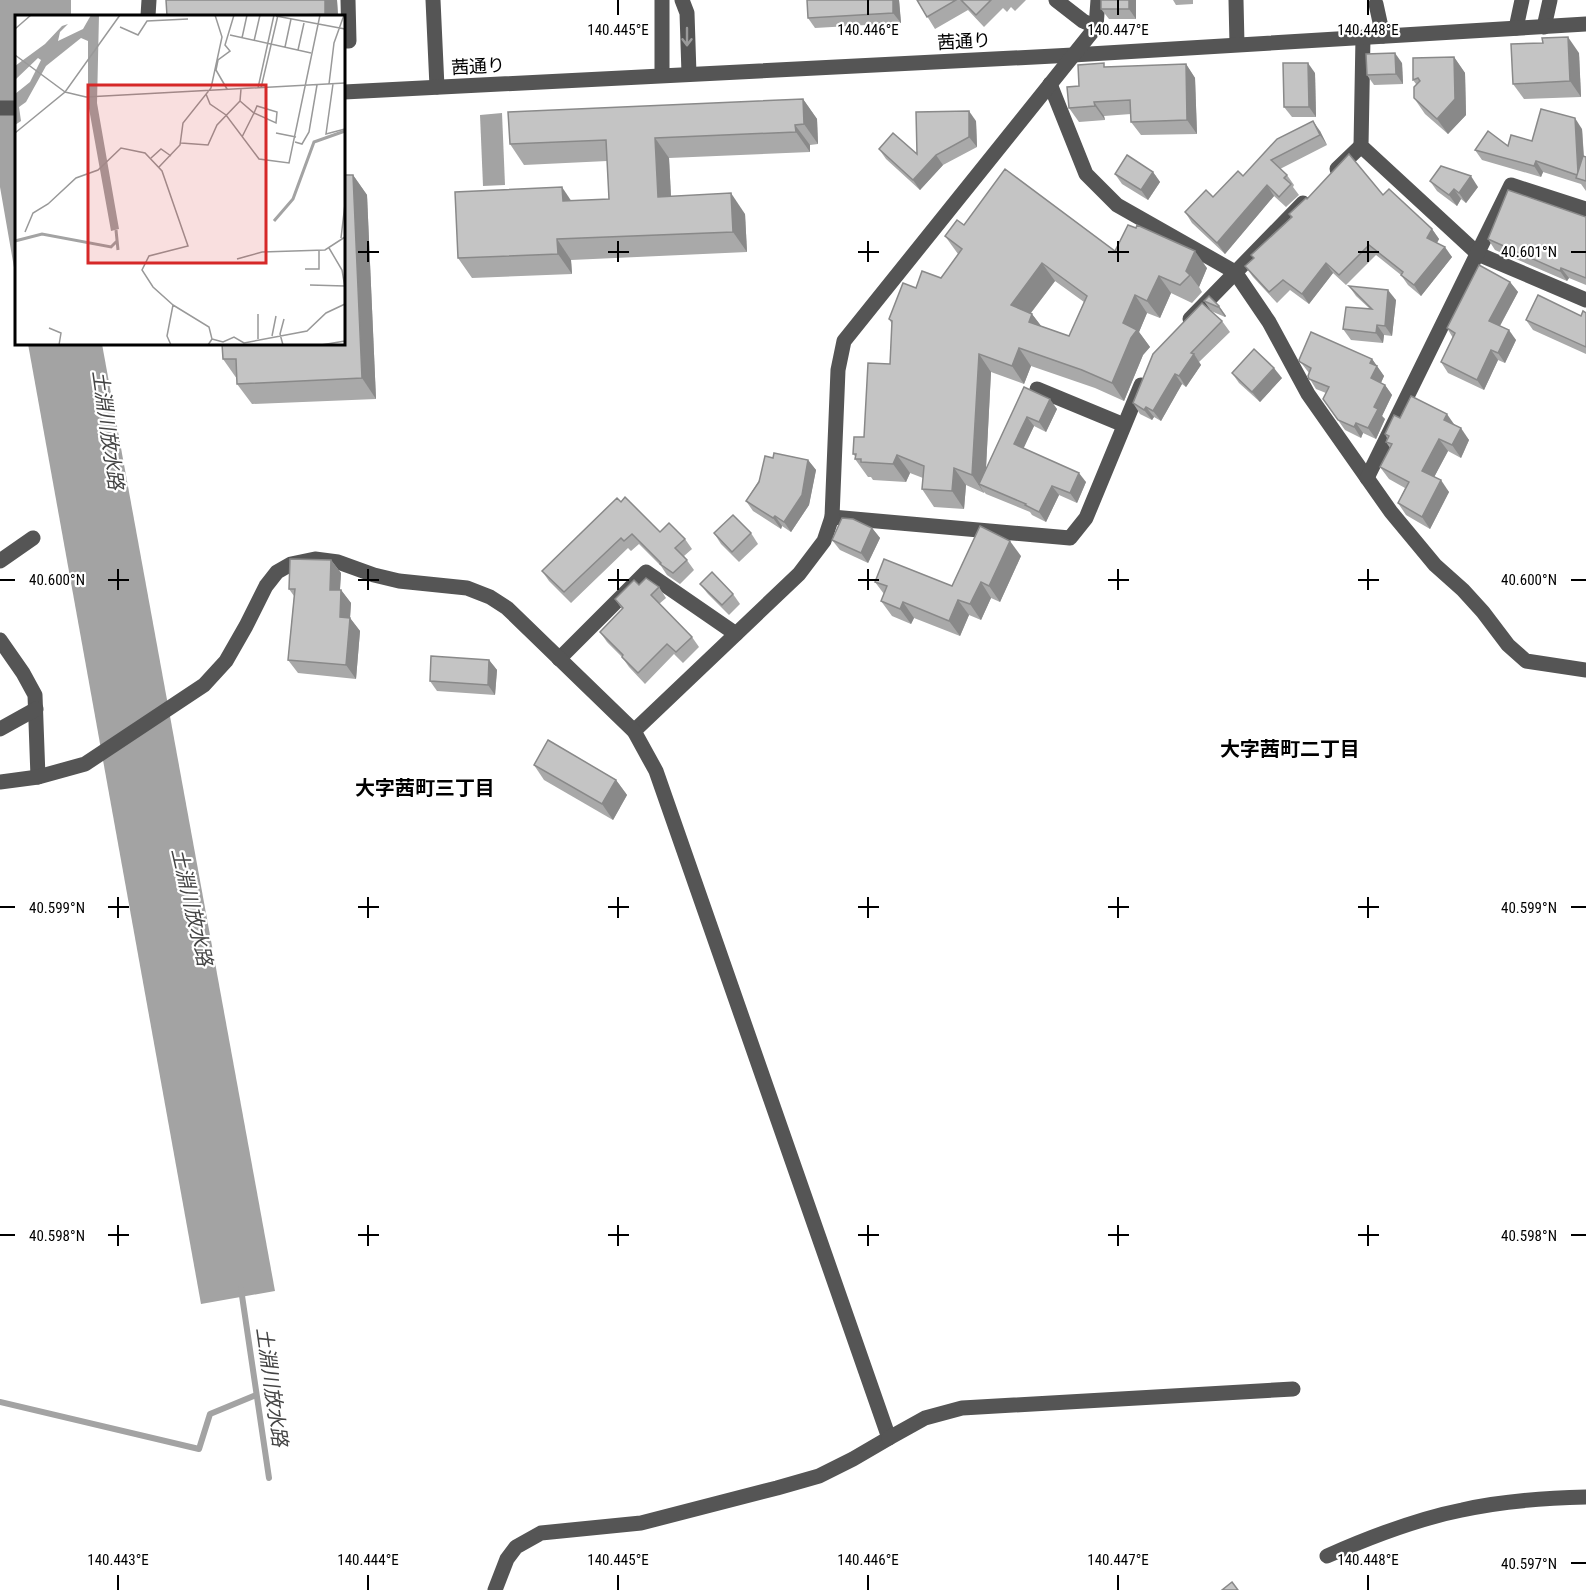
<svg xmlns="http://www.w3.org/2000/svg" width="1586" height="1590" viewBox="0 0 1586 1590" font-family="'Roboto Condensed','Noto Sans JP',sans-serif">
<style>
.water{fill:#a3a3a3}
.lines{fill:none;stroke-linecap:round;stroke-linejoin:round}
.stream{stroke:#a3a3a3;stroke-width:6}
.minor{stroke:#555;stroke-width:15}
.wall{fill:#a9a9a9;fill-rule:evenodd}
.shaded-wall{fill:#898989}
.building{fill:#c4c4c4;stroke:#898989;stroke-width:1.5;fill-rule:evenodd}
.oneway{stroke:#999}
.ticks{fill:none;stroke:#000;stroke-width:2}
.labels{text-anchor:middle;dominant-baseline:central;stroke-width:4.5;stroke-linejoin:round;paint-order:stroke}
.street-label{font-size:18px;fill:#000;stroke:#fff}
.water-label{font-size:20px;font-style:italic;fill:#444;stroke:#fff}
.neighbourhood-label{font-size:20px;font-weight:bold;fill:#000;stroke:#fff}
.inset-river{fill:none;stroke:#a3a3a3;stroke-width:3}
.inset-road{fill:none;stroke:#999;stroke-width:1.5}
.view{fill:#d62828;fill-opacity:0.15;stroke:#d62828;stroke-width:3}
.inset-edge{fill:none;stroke:#000;stroke-width:3}
.ticks-label{font-size:15px;text-anchor:middle;fill:#000;stroke:#fff;stroke-width:4.5;stroke-linejoin:round;paint-order:stroke}
</style>
<rect width="100%" height="100%" fill="#fff"/>
<g class="water">
<path d="M0 0H71V16H16V279L0 187Z"/>
<path d="M502 113 505 185 483 186 480 115Z"/>
<path d="M28 344H102L275 1291 201 1304Z"/>
</g>
<g class="lines">
<g class="stream">
<path d="M241 1289 269 1478"/>
<path d="M0 1402 199 1449 210 1414 256 1395"/>
</g>
<g class="minor">
<path d="M433 0 437 87"/>
<path d="M662 0V75"/>
<path d="M682 0 687 13 689 74"/>
<path d="M1056 0 1083 21 1096 27"/>
<path d="M1236 0 1237 44"/>
<path d="M1376 4 1383 36"/>
<path d="M148 16 149 0"/>
<path d="M1544 27 1550 0"/>
<path d="M1516 28 1522 0"/>
<path d="M1363 37 1361 146 1478 254 1586 300"/>
<path d="M344 41H349L348 0"/>
<path d="M1050 84 1086 174 1117 205 1235 272 1269 322 1308 394 1391 512 1435 565 1463 590 1483 612 1508 645 1526 661 1586 670"/>
<path d="M344 92 1073 55 1586 24"/>
<path d="M0 108H16"/>
<path d="M1337 169 1361 146"/>
<path d="M1190 319 1303 203"/>
<path d="M1037 389 1124 425"/>
<path d="M1367 478 1511 185 1586 209"/>
<path d="M832 517 1070 538 1086 518 1141 385"/>
<path d="M0 561 33 538"/>
<path d="M0 640 23 673 35 695 38 777"/>
<path d="M559 659 646 572 736 634"/>
<path d="M0 729 36 709"/>
<path d="M634 731 799 574 824 541 832 517 838 370 844 341 1096 27 1098 0"/>
<path d="M0 782 38 777 85 764 204 685 226 661 246 626 266 586 277 572 291 564 315 559 338 562 374 575 399 581 467 588 490 597 507 608 634 731 656 771 889 1438 853 1459 819 1476 777 1488 641 1523 541 1533 516 1547 507 1559 495 1590"/>
<path d="M889 1438 925 1418 962 1408 1293 1389"/>
<path d="M1327 1556C1370 1537 1416 1519 1462 1510 1502 1501 1545 1498 1586 1497"/>
</g>
</g>
<g class="wall">
<path d="M166 0H337L338 16H167Z"/>
<path d="M899 0 901 23 815 28 808 18Z"/>
<path d="M917 0H1026L1015 11 1011 7 1007 12 1003 8 984 27 968 10 935 29Z"/>
<path d="M1136 0V19H1109L1101 9Z"/>
<path d="M1173 0H1193V4L1176 5Z"/>
<path d="M1579 53 1581 97 1524 99 1513 84Z"/>
<path d="M1454 57 1465 73 1466 115 1448 134 1425 114 1414 98 1416 84 1413 80Z"/>
<path d="M1402 63 1403 84 1374 85 1367 75Z"/>
<path d="M1186 64 1195 78 1197 134 1141 135 1131 122V114L1104 116 1105 120 1079 122 1069 108 1079 86 1106 67Z"/>
<path d="M1315 73 1316 117H1292L1284 107Z"/>
<path d="M803 99 817 119 818 144 810 145V152L669 158 671 196 745 214 747 252 571 260 572 274 472 278 458 258 571 201 609 199 607 161 524 165 510 144Z"/>
<path d="M976 121 977 147 943 165 920 190 886 159 879 149 917 154Z"/>
<path d="M1582 129 1584 156 1586 157V191L1581 184 1543 172 1541 177 1482 160 1475 150 1508 146Z"/>
<path d="M1320 131 1327 145 1280 169 1287 175 1294 185 1293 187 1299 195 1286 207 1274 196 1225 254 1192 223 1185 212 1213 197 1243 176Z"/>
<path d="M344 168 346 172V175H353L367 195 376 399 252 404 237 384V379L223 359 344 344Z"/>
<path d="M1153 172 1160 182 1148 200 1122 184 1115 174Z"/>
<path d="M1430 181 1478 187 1466 203 1461 199 1457 206 1437 191Z"/>
<path d="M1383 195 1432 229 1439 239 1437 243 1452 257 1421 296 1408 285 1401 275 1376 255 1346 285 1333 273 1309 304 1290 290 1277 303 1253 277 1245 266 1254 258 1291 217 1289 214 1307 199Z"/>
<path d="M1586 217V285L1569 278 1567 281 1495 250 1488 239Z"/>
<path d="M964 225 1115 251 1207 268 1199 287 1202 292 1192 303 1171 293 1160 318 1147 313 1139 332 1150 347 1143 355 1124 401 1095 388 1031 366 1024 384 991 372 986 469 1024 387 1057 409 1046 432 1034 426 1023 448 1086 482 1077 503 1059 495 1046 522 1032 515 1030 512 986 494 984 492V493L966 485 964 509 934 507 922 489 923 478 910 473 906 482 873 480 871 477H868L855 459 856 457 853 454 864 437 890 364 892 324 889 319 916 288 941 278 958 254 945 236ZM1055 281 1084 302 1069 336 1041 326 1031 313Z"/>
<path d="M1510 282 1518 292 1500 326 1516 340 1505 363 1498 360 1484 390 1448 373 1441 362 1453 338 1447 328Z"/>
<path d="M1349 286 1396 300 1392 336 1384 335 1383 343 1351 340 1343 329 1369 308 1356 296Z"/>
<path d="M1204 301 1219 306 1226 316 1225 317 1211 311Z"/>
<path d="M1586 313V354L1533 330 1526 320 1581 316Z"/>
<path d="M1222 321 1230 332 1199 362 1201 365 1186 387 1182 384 1161 421 1154 417 1152 420 1140 414 1133 403Z"/>
<path d="M1372 359 1384 376 1381 383 1385 385 1392 395 1382 416 1385 419 1376 439 1363 433 1361 438 1345 430 1323 399 1326 393 1316 389 1308 376 1309 373 1299 360Z"/>
<path d="M1232 373 1282 378 1260 402 1239 383Z"/>
<path d="M1400 418 1454 424 1469 440 1461 458 1448 451 1434 477 1449 492 1430 529 1406 515 1398 503 1405 488 1389 479 1380 467 1390 448 1386 442 1387 438 1385 434Z"/>
<path d="M773 458 808 460 816 470 809 505 791 532 782 526 781 529 753 511 746 501Z"/>
<path d="M621 502 660 532 685 539 692 549 684 556 694 570 680 584 667 575 661 566 639 544 631 551 628 548 571 603 549 581 542 571Z"/>
<path d="M872 528 880 538 868 563 840 550 832 540Z"/>
<path d="M714 533H751L758 544 739 562 721 544Z"/>
<path d="M1021 556 1000 602 991 598 981 620 969 615 960 636 914 618 911 624 892 616 881 601 884 594 875 582 952 586Z"/>
<path d="M331 560 341 573 340 590H341L351 603 350 618 360 631 356 679 298 673 288 660 294 596 289 589Z"/>
<path d="M700 584 733 594 740 604 729 615 708 594Z"/>
<path d="M639 585 659 587 666 598 659 604 692 637 699 647 683 663 674 654 645 684 629 667 622 657 607 642 600 632 622 609 615 599Z"/>
<path d="M489 660 497 670 495 695 437 691 430 681Z"/>
<path d="M534 765 616 780 627 795 613 820 544 780Z"/>
</g>
<g class="shaded-wall">
<path d="M325 0H337L338 16H327L325 14Z"/>
<path d="M893 0H899L901 23 893 13Z"/>
<path d="M1129 0H1136V19L1129 9Z"/>
<path d="M1568 37 1579 53 1581 97 1570 81Z"/>
<path d="M1395 53 1402 63 1403 84 1396 74Z"/>
<path d="M1454 57 1465 73 1466 115 1448 134 1437 119Z"/>
<path d="M1308 63 1315 73 1316 117 1309 107Z"/>
<path d="M1186 64 1195 78 1197 134 1187 120Z"/>
<path d="M803 99 817 119 818 144 804 124Z"/>
<path d="M1094 102 1104 116 1105 120 1095 106Z"/>
<path d="M969 111 976 121 977 147 969 137Z"/>
<path d="M1575 118 1582 129 1585 181 1578 176Z"/>
<path d="M1313 121 1320 131 1327 145 1320 135Z"/>
<path d="M795 125 810 145V152L796 132Z"/>
<path d="M655 138 669 158 672 217 658 197Z"/>
<path d="M936 155 943 165 920 190 913 180Z"/>
<path d="M1536 161 1543 172 1541 177 1534 166Z"/>
<path d="M344 168 346 172 347 196 344 191Z"/>
<path d="M1153 172 1160 182 1148 200 1141 190Z"/>
<path d="M353 175 367 195 376 399 362 378Z"/>
<path d="M1471 176 1478 187 1466 203 1459 193Z"/>
<path d="M1267 185 1274 196 1225 254 1217 243Z"/>
<path d="M562 187 576 208 563 201Z"/>
<path d="M1454 189 1461 199 1457 206 1449 195Z"/>
<path d="M731 193 745 214 747 252 733 232Z"/>
<path d="M1432 229 1439 239 1434 248 1427 238Z"/>
<path d="M557 239 571 260 572 274 558 254Z"/>
<path d="M1445 247 1452 257 1421 296 1414 285Z"/>
<path d="M1195 251 1207 268 1199 287 1190 275 1186 271Z"/>
<path d="M1042 263 1055 281 1023 323 1011 305Z"/>
<path d="M1326 263 1333 273 1309 304 1302 294Z"/>
<path d="M1561 268 1569 278 1567 281 1560 271Z"/>
<path d="M1159 276 1171 293 1160 318 1147 301Z"/>
<path d="M1510 282 1518 292 1497 331 1489 321Z"/>
<path d="M1388 290 1396 300 1392 336 1385 326Z"/>
<path d="M1135 295 1147 313 1139 332 1150 347 1143 355 1124 401 1112 383 1123 323Z"/>
<path d="M1219 306 1226 316 1225 317 1218 307Z"/>
<path d="M1032 314 1045 331 1029 322Z"/>
<path d="M1377 325 1384 335 1383 343 1376 333Z"/>
<path d="M1509 330 1516 340 1505 363 1498 353Z"/>
<path d="M1019 348 1031 366 1024 384 1012 366Z"/>
<path d="M1491 350 1498 360 1484 390 1477 380Z"/>
<path d="M979 354 991 372 985 486 979 484 984 493 972 475Z"/>
<path d="M1194 354 1201 365 1186 387 1179 376Z"/>
<path d="M1372 359 1384 376 1378 389 1371 378 1370 363Z"/>
<path d="M1274 368 1282 378 1260 402 1252 392Z"/>
<path d="M1175 374 1182 384 1161 421 1153 411Z"/>
<path d="M1385 385 1392 395 1382 416 1385 419 1376 439 1368 428 1374 407Z"/>
<path d="M1050 399 1057 409 1046 432 1039 422Z"/>
<path d="M1146 407 1154 417 1152 420 1144 410Z"/>
<path d="M1447 414 1456 427 1444 420Z"/>
<path d="M1027 417 1034 426 1021 454 1014 444Z"/>
<path d="M1356 423 1363 433 1361 438 1354 427Z"/>
<path d="M1461 428 1469 440 1461 458 1452 445Z"/>
<path d="M1439 439 1448 451 1431 483 1422 471Z"/>
<path d="M897 455 910 473 906 482 893 464Z"/>
<path d="M808 460 816 470 809 505 791 532 784 522Z"/>
<path d="M954 468 966 485 964 509 952 491Z"/>
<path d="M1079 473 1086 482 1077 503 1070 493Z"/>
<path d="M1441 480 1449 492 1430 529 1422 517Z"/>
<path d="M1052 486 1059 495 1046 522 1039 512Z"/>
<path d="M775 516 782 526 781 529 773 518Z"/>
<path d="M872 528 880 538 868 563 861 553Z"/>
<path d="M1010 541 1021 556 1000 602 989 586Z"/>
<path d="M331 560 341 573 339 603 330 590Z"/>
<path d="M981 582 991 598 981 620 970 604Z"/>
<path d="M341 590 351 603 350 618 360 631 356 679 346 665 340 617Z"/>
<path d="M958 600 969 615 960 636 949 621Z"/>
<path d="M903 602 914 618 911 624 900 609Z"/>
<path d="M489 660 497 670 495 695 488 685Z"/>
<path d="M616 780 627 795 613 820 602 804Z"/>
</g>
<g class="building">
<path d="M166 0H325V14L275 16H167Z"/>
<path d="M807 0H893V13L808 18Z"/>
<path d="M917 0H956L927 17Z"/>
<path d="M961 0H991L976 15Z"/>
<rect x="1101" y="0" width="28" height="9"/>
<path d="M1568 37 1570 81 1513 84 1511 44 1543 43 1542 38Z"/>
<path d="M1395 53 1396 74 1367 75 1366 54Z"/>
<path d="M1454 57 1455 99 1437 119 1414 98V87L1420 81 1418 78 1413 80V58Z"/>
<path d="M1104 63V67L1186 64 1187 120 1131 122 1130 100 1094 102 1095 106 1069 108 1067 87 1079 86 1078 65Z"/>
<path d="M1283 63H1308L1309 107H1284Z"/>
<path d="M803 99 804 124 795 125 796 132 655 138 658 197 731 193 733 232 557 239 558 254 458 258 455 192 562 187 563 201 609 199 606 140 510 144 508 112Z"/>
<path d="M1541 109 1575 118 1578 173 1577 175 1536 161 1534 166 1475 150 1488 131 1508 146 1511 135 1532 141Z"/>
<path d="M969 111V137L936 155 913 180 879 149 893 133 917 154 916 112Z"/>
<path d="M1313 121 1320 135 1271 160 1287 175 1284 178 1291 184 1279 197 1267 185 1217 243 1185 212 1206 190 1213 197 1238 171 1243 176 1277 139Z"/>
<path d="M1349 154 1383 195 1389 189 1432 229 1427 238 1445 247 1414 285 1401 275 1403 272 1369 245 1339 275 1326 263 1302 294 1283 280 1269 292 1245 266 1254 258 1251 255 1292 217 1289 214 1306 198 1307 199Z"/>
<path d="M1127 155 1153 172 1141 190 1115 174Z"/>
<path d="M1583 156 1586 157V181L1576 178Z"/>
<path d="M1441 166 1471 176 1459 193 1454 189 1449 195 1430 181Z"/>
<path d="M1005 169 1115 251 1128 225 1136 228 1137 225 1195 251 1186 271 1190 275 1180 285 1159 276 1147 301 1135 295 1123 323 1137 330 1131 338 1112 383 1082 370 1019 348 1012 366 979 354 972 475 954 468 952 491 922 489 924 466 897 455 893 464 861 462V459H855L856 454H853L854 437H864L868 363 890 364 892 321 889 319 903 283 916 288 922 271 941 278 962 249 945 236 957 220 964 225ZM1042 263 1087 296 1069 336 1029 322 1032 314 1011 305Z"/>
<path d="M344 175H353L362 378 237 384 236 359H223L222 344H344Z"/>
<path d="M1508 190 1586 217V278L1561 268 1560 271 1488 239Z"/>
<path d="M1479 265 1510 282 1489 321 1509 330 1498 353 1491 350 1477 380 1441 362 1455 333 1447 328Z"/>
<path d="M1349 286 1388 290 1385 326 1377 325 1376 333 1343 329 1346 307 1372 309Z"/>
<path d="M1538 295 1581 316 1583 311 1586 313V347L1526 320Z"/>
<path d="M1209 296 1219 306 1218 307 1204 301Z"/>
<path d="M1202 303 1222 321 1191 353 1194 354 1179 376 1175 374 1153 411 1146 407 1144 410 1133 403 1153 354Z"/>
<path d="M1311 332 1372 359 1370 363 1377 366 1371 378 1385 385 1374 407 1378 409 1368 428 1356 423 1354 427 1338 420 1323 399 1329 387 1309 379 1308 376 1311 368 1300 362 1299 360Z"/>
<path d="M1254 349 1274 368 1252 392 1232 373Z"/>
<path d="M1024 387 1050 399 1039 422 1027 417 1014 444 1079 473 1070 493 1052 486 1039 512 1025 505 1026 504 979 484Z"/>
<path d="M1411 396 1447 414 1444 420 1461 428 1452 445 1439 439 1422 471 1441 480 1422 517 1398 503 1409 482 1380 467 1392 444 1386 442 1389 436 1385 434 1394 415 1400 418Z"/>
<path d="M774 453 808 460 802 495 784 522 775 516 773 518 746 501 759 482 765 456 773 458Z"/>
<path d="M625 497 660 532 669 523 685 539 675 548 687 560 673 573 660 564 661 563 632 534 624 541 621 538 564 592 542 571 617 498 621 502Z"/>
<path d="M733 515 751 533 732 552 714 533Z"/>
<path d="M842 518 853 519 872 528 861 553 832 540Z"/>
<path d="M980 526 1010 541 989 586 981 582 970 604 958 600 949 621 903 602 900 609 881 601 887 586 875 582 884 559 952 586Z"/>
<path d="M290 559 331 560 330 590H341L340 617 350 618 346 665 288 660 295 589H289Z"/>
<path d="M712 572 733 594 722 605 700 584Z"/>
<path d="M646 578 659 587 651 595 692 637 676 652 667 644 638 673 622 657 623 655 600 632 623 608 615 599 634 580 639 585Z"/>
<path d="M431 656 489 660 488 685 430 681Z"/>
<path d="M548 740 616 780 602 804 534 765Z"/>
<path d="M1232 1582 1238 1590H1222Z"/>
</g>
<defs><path id="oneway-shaft" d="M-6 0H5M1.5-3L5.5 0L1.5 3" fill="none" stroke-width="1.6" stroke-linecap="round" stroke-linejoin="round" transform="scale(1.5)"/></defs>
<use class="oneway" href="#oneway-shaft" transform="translate(687 37) rotate(90)"/>
<path class="ticks" d="M618 0V15M868 0V15M1118 0V15M1368 0V15M368 241V262M618 241V262M868 241V262M1118 241V262M1368 241V262M358 252H379M608 252H629M858 252H879M1108 252H1129M1358 252H1379M1571 252H1586M118 569V590M368 569V590M618 569V590M868 569V590M1118 569V590M1368 569V590M0 580H15M108 580H129M358 580H379M608 580H629M858 580H879M1108 580H1129M1358 580H1379M1571 580H1586M118 897V918M368 897V918M618 897V918M868 897V918M1118 897V918M1368 897V918M0 907H15M108 907H129M358 907H379M608 907H629M858 907H879M1108 907H1129M1358 907H1379M1571 907H1586M118 1225V1246M368 1225V1246M618 1225V1246M868 1225V1246M1118 1225V1246M1368 1225V1246M0 1235H15M108 1235H129M358 1235H379M608 1235H629M858 1235H879M1108 1235H1129M1358 1235H1379M1571 1235H1586M1571 1563H1586M118 1575V1590M368 1575V1590M618 1575V1590M868 1575V1590M1118 1575V1590M1368 1575V1590"/>
<g class="labels">
<g class="street-label">
<text transform="translate(964 41) rotate(-3)">茜通り</text>
<text transform="translate(478 66) rotate(-3)">茜通り</text>
</g>
<g class="water-label">
<text transform="translate(108 430) rotate(82)">土淵川放水路</text>
<text transform="translate(192 907) rotate(77)">土淵川放水路</text>
<text transform="translate(272 1387) rotate(82)">土淵川放水路</text>
</g>
<g class="neighbourhood-label">
<text x="1290" y="749">大字茜町二丁目</text>
<text x="425" y="788">大字茜町三丁目</text>
</g>
</g>
<g transform="translate(15 15)">
<rect width="330" height="330" fill="#fff"/>
<path d="M76 0H84L82 88 104 214 96 216 73 88V26L66 23 31 51 11 87 4 92 6 106 0 110V79L15 67 26 45 23 43 0 65V51L30 29 47 11 53 9 45 17 43 26 68 14Z" fill="#a3a3a3"/>
<path class="inset-river" d="M259 206 278 184 299 127 330 116M101 215 103 235M0 226 27 219 96 232 102 226"/>
<path class="inset-road" d="M105 0 50 77 71 82 330 68M261 1 330 14M105 12 123 20 132 6 173 4M0 14 16 0M215 20 296 38M227 23 232 0M239 26 245 0M270 32 276 4M283 35 289 8M0 40 50 77 0 118M314 69 319 28 329 0M318 69 311 119 330 114M243 73 259 0M246 73 263 0M212 74 201 55 203 45 215 36 210 30 219 0M226 74 225 86 239 98 261 108 262 97 242 91 239 98 227 122M191 79 195 89 211 100 244 144 274 148 305 0M261 118 281 122M280 127 287 129 294 117 302 70M166 128 193 130 202 110 225 86M136 143 146 134 156 141M144 152 165 130 168 108 196 73 207 22 200 0M10 217 18 198 33 189 61 163 83 155 106 133 130 138 147 156 173 231 134 241 127 255 138 272 158 290 152 321 156 330M326 223 330 189M314 233 327 255 330 273M222 244 247 237 310 235 330 222M290 254H304V235M295 270 330 271M158 290 194 312 197 324 193 330M34 313 46 318 44 330M257 321 261 301M197 324 208 327 219 322 229 328 292 316 311 298 330 289M243 324V299M268 330 265 319 269 304M306 330 330 326"/>
<path class="view" d="M73 70H251V248H73Z"/>
<rect width="330" height="330" class="inset-edge"/>
</g>
<g class="ticks-label">
<text x="618" y="35">140.445°E</text>
<text x="868" y="35">140.446°E</text>
<text x="1118" y="35">140.447°E</text>
<text x="1368" y="35">140.448°E</text>
<text x="1529" y="257">40.601°N</text>
<text x="57" y="585">40.600°N</text>
<text x="1529" y="585">40.600°N</text>
<text x="57" y="913">40.599°N</text>
<text x="1529" y="913">40.599°N</text>
<text x="57" y="1241">40.598°N</text>
<text x="1529" y="1241">40.598°N</text>
<text x="118" y="1565">140.443°E</text>
<text x="368" y="1565">140.444°E</text>
<text x="618" y="1565">140.445°E</text>
<text x="868" y="1565">140.446°E</text>
<text x="1118" y="1565">140.447°E</text>
<text x="1368" y="1565">140.448°E</text>
<text x="1529" y="1569">40.597°N</text>
</g>
</svg>
